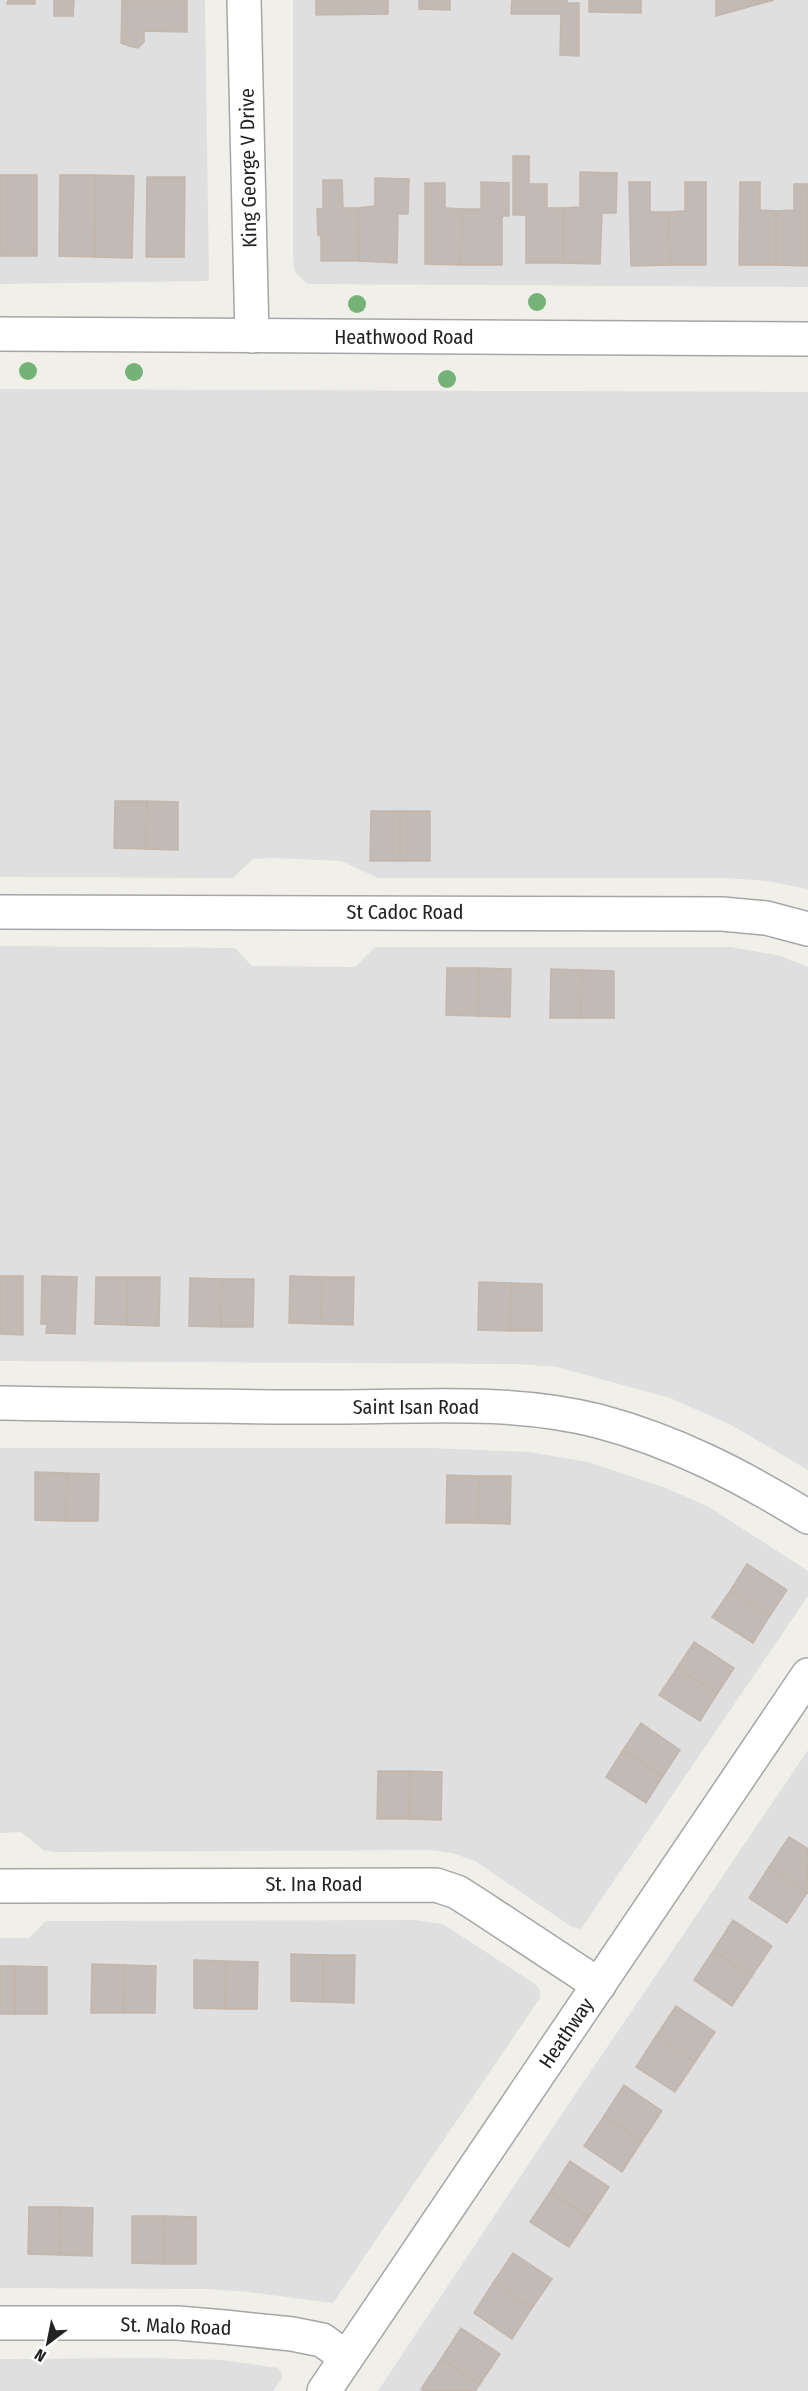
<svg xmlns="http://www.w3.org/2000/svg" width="808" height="2391" viewBox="0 0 808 2391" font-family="'Fira Sans Condensed',sans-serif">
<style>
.residential{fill:#e0dfdf}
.building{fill:#c2bbb5;stroke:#c3b6ab;stroke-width:1.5}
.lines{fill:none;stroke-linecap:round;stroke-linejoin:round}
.minor-casing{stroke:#a6a6a6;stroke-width:36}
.minor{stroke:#fff;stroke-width:33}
.tree{fill:#75b277}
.labels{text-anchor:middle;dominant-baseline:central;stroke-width:6;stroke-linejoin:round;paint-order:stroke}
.street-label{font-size:20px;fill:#222;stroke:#fff}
</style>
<rect width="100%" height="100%" fill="#f1efe9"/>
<g class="residential">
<path d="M0 0H205L209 281 0 284Z"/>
<path d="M293 0H808V287L307 284 295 272 293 257Z"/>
<path d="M0 389 808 392V889L766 881 726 878H378L341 861 274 858 253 859 233 878 0 877Z"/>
<path d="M0 946 235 948 252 966 355 967 375 947H731L781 956 808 967V1470L731 1425 670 1398 557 1367 518 1364 0 1361Z"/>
<path d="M0 1448H432L530 1452 588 1462 666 1488 709 1507 808 1571V1596L581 1929 572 1927 475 1861 452 1853 430 1850 54 1852 43 1850 21 1832 0 1833Z"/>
<path d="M808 1750V2391H378L562 2114Z"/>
<path d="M415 1920 443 1924 535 1984 540 1990V1998L333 2303 248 2292 210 2289 0 2288V1938H29L46 1921Z"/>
<path d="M147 2358 222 2360 278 2368 281 2372 282 2378 273 2391H0V2359Z"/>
</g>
<g class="building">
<path d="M8 0H35V4H7Z"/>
<path d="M54 0H74L73 16H54Z"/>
<path d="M122 0H187V32L144 31V42L138 48 129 46 121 43Z"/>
<path d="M316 0H388V14L316 15Z"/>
<path d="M419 0H450V10L419 9Z"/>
<path d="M512 0H567V3H579V56L560 55 561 14H511Z"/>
<path d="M589 0H641V13L589 12Z"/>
<path d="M716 0H774L716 16Z"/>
<path d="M513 156H529V184H547V208H563V263H526V215H513Z"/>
<path d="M580 172 617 173 616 213H602L600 264 563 263V208L580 207Z"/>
<rect x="0" y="175" width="37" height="81"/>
<path d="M60 175H96L95 257 59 256Z"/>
<path d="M96 175 134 176 132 258 95 257Z"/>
<path d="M147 177H185L184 257H146Z"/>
<path d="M375 178 409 179 408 214H398L397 263 359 261 358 208 375 206Z"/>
<path d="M323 180H342L343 208H358L359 261H321V236L318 235 317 209H323Z"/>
<path d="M481 182 509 183V216H502V265H461L462 209H481Z"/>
<path d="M629 182H650V212H669L670 265 631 266Z"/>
<path d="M685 182H706V265H670L669 212 685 211Z"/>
<path d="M740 182H760V210L776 211V265H739Z"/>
<path d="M425 183H445V208L462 209 461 265 425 264Z"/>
<path d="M794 184H808V266L776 265V211L794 210Z"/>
<path d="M115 801H147L146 849 114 848Z"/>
<path d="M147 801 178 802V850L146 849Z"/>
<path d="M371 811H400V861H370Z"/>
<rect x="400" y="811" width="30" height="50"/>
<path d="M447 968H479L478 1016 446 1015Z"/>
<path d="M479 968 511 969 510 1017 478 1016Z"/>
<path d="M551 969 582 970 581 1018H550Z"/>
<path d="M582 970 614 971V1018H581Z"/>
<path d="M0 1276H23V1335L0 1334Z"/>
<path d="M42 1276 77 1277 75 1334 46 1333 47 1324H41Z"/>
<path d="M290 1276 322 1277 321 1324 289 1323Z"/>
<path d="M96 1277H128L127 1325 95 1324Z"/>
<path d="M128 1277H160L159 1326 127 1325Z"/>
<path d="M322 1277H354L353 1325 321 1324Z"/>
<path d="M190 1278 222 1279 221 1327 189 1326Z"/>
<path d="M222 1279H254L253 1327H221Z"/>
<path d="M479 1282 511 1283 510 1331 478 1330Z"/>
<path d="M511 1283 542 1284V1331H510Z"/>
<path d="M35 1472 67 1473 66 1521 35 1520Z"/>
<path d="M67 1473 99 1474 98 1521H66Z"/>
<path d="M447 1475 479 1476 478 1523H446Z"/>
<path d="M479 1476H511L510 1524 478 1523Z"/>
<path d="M747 1564 787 1590 769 1617 730 1591Z"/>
<path d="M730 1591 769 1617 753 1643 712 1617Z"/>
<path d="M694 1642 734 1668 717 1694 677 1668Z"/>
<path d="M677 1668 717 1694 700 1721 659 1695Z"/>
<path d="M641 1723 680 1750 663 1776 623 1750Z"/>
<path d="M623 1750 663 1776 646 1803 606 1777Z"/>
<path d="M378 1771H410L409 1819H377Z"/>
<path d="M410 1771 442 1772 441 1820 409 1819Z"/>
<path d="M789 1837 808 1849 807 1893 769 1867Z"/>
<path d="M769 1867 807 1893 787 1923 749 1898Z"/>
<path d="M733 1920 772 1946 752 1976 713 1951Z"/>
<path d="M713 1951 752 1976 732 2006 694 1980Z"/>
<path d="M291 1954 323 1955V2002L291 2001Z"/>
<path d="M323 1955H355L354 2003 323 2002Z"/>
<path d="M194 1960 226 1961 225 2009 194 2008Z"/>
<path d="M226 1961 258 1962 257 2009H225Z"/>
<path d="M92 1964 124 1965 123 2013H91Z"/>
<path d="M124 1965 156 1966 155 2013H123Z"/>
<rect x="0" y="1966" width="15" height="48"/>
<path d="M15 1966 47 1967V2014H15Z"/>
<path d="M676 2006 715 2032 695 2062 656 2036Z"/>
<path d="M656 2036 695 2062 675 2092 636 2067Z"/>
<path d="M624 2085 662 2111 642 2141 604 2116Z"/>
<path d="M604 2116 642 2141 622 2172 584 2146Z"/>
<path d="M570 2161 609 2187 589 2217 550 2192Z"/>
<path d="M550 2192 589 2217 569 2247 530 2222Z"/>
<path d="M29 2207H61L60 2255 28 2254Z"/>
<path d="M61 2207 93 2208 92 2256 60 2255Z"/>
<path d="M132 2216H165L163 2264 132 2263Z"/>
<path d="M165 2216 196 2217V2264H163Z"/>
<path d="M513 2253 552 2279 532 2308 493 2283Z"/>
<path d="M493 2283 532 2308 512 2339 474 2313Z"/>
<path d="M461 2328 500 2354 480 2384 441 2359Z"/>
<path d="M441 2359 480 2384 475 2391H424L421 2389Z"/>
</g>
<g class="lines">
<g class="minor-casing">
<g id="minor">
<path d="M244 0 252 336"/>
<path d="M0 334 808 339"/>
<path d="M0 912 722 914 766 918 808 929"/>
<path d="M0 1403C111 1405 221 1407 332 1407 420 1407 512 1399 598 1421 674 1441 742 1476 808 1517"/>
<path d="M0 1886 436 1885 457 1892 479 1906 599 1985"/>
<path d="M0 2323H177L225 2327 292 2334 322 2340 346 2357"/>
<path d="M324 2391 808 1675"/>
</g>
</g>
<use href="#minor" class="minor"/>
</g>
<g class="tree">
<circle cx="537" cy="302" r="9"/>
<circle cx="357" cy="304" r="9"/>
<circle cx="28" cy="371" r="9"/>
<circle cx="134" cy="372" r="9"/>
<circle cx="447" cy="379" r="9"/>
</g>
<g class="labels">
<g class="street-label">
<text transform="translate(248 168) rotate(-91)">King George V Drive</text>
<text x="404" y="337">Heathwood Road</text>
<text x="405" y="912">St Cadoc Road</text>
<text x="416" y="1407">Saint Isan Road</text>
<text x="314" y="1884">St. Ina Road</text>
<text transform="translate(566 2033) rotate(-56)">Heathway</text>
<text transform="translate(176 2326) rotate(2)">St. Malo Road</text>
</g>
</g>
<g transform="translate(48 2343) rotate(212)" stroke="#ffffff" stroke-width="4.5" paint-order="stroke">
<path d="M0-4.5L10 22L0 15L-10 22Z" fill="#222222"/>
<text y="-9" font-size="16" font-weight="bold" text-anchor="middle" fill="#222222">N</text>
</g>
</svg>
